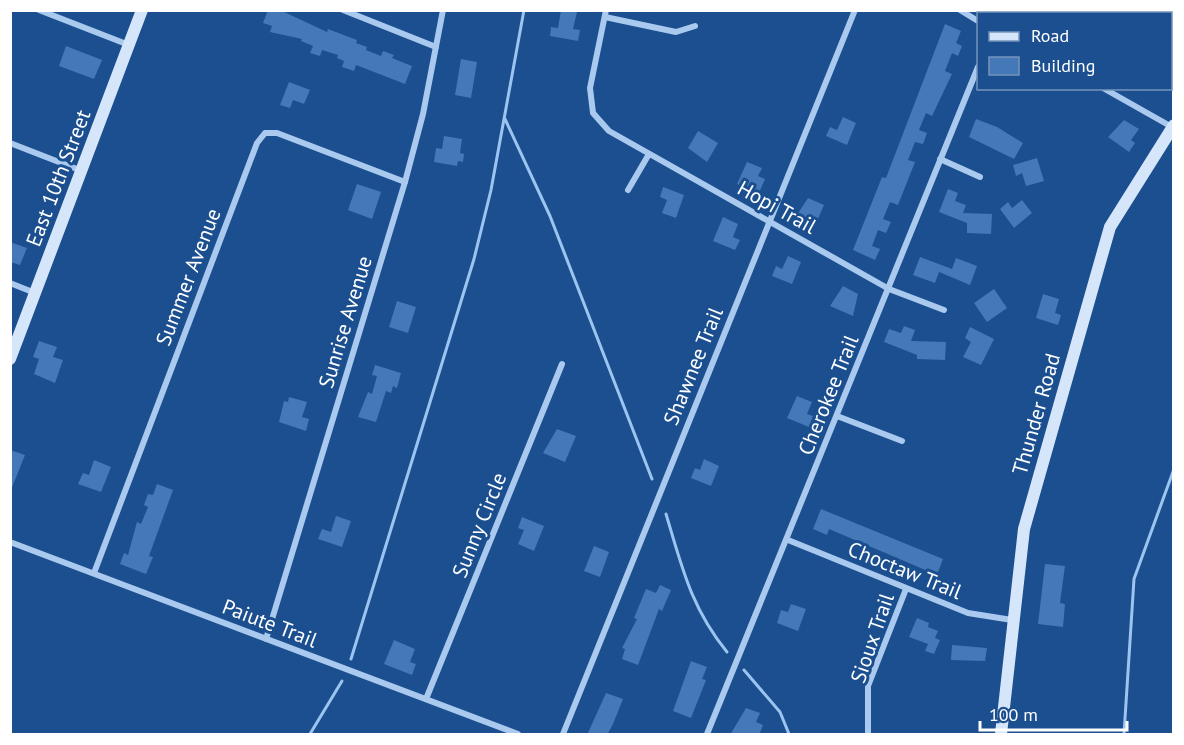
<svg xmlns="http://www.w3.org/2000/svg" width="1184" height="745" viewBox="0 0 1184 745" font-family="'PT Sans',sans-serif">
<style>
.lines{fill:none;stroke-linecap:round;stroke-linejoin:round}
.stream{stroke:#9cc4f0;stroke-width:3}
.building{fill:#4478b7}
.street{stroke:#a9c9ee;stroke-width:6}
.secondary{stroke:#d6e6fa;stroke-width:12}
.labels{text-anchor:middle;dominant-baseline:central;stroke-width:6;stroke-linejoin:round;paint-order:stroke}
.street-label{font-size:21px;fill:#fff;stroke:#1b4f8f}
</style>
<rect width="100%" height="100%" fill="#1b4f8f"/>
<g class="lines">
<g class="stream">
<path d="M505 119 550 216 652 479"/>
<path d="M666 514C682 567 691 608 727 652"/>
<path d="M351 659 474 259 491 190 524 10"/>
<path d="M744 670 780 712 789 734"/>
<path d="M310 734 342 681"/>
<path d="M1124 734 1134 579 1174 469"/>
</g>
</g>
<g class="building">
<path d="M268 10H280L327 32 328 29 357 40 356 43 367 47 366 50 381 56 383 51 394 55 392 58 412 66 405 84 356 65 354 71 342 67 344 61 337 58 338 55 322 50 320 56 310 53 313 46 301 41 302 39 270 32 272 26 263 23Z"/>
<path d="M561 10 577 12 573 29 580 30 578 41 550 36 551 27 558 28Z"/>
<path d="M945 24 961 31 956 43 962 46 958 56 952 53 945 71 952 74 932 116 926 113 919 130 927 133 923 144 915 142 908 160 915 162 898 205 890 202 883 219 891 222 886 233 878 230 872 246 880 249 875 260 853 250 882 177 886 178Z"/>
<path d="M66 46 102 60 94 79 59 66Z"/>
<path d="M461 59 477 62 471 98 455 95Z"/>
<path d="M289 82 310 90 304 104 293 100 290 108 280 105Z"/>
<path d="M843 117 856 123 847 145 826 136 830 127 837 130Z"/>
<path d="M976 119 997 127 1023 143 1014 159 969 137Z"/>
<path d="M1124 120 1139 129 1131 140 1135 143 1129 152 1108 137Z"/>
<path d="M698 131 718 143 707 162 688 148Z"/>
<path d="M444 136 462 139 460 153 464 154 463 162 458 161 457 166 434 162 436 148 442 149Z"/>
<path d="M1037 158 1044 181 1026 186 1022 173 1016 176 1013 165Z"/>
<path d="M747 162 762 168 758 176 765 179 759 193 737 184Z"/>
<path d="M357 184 381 192 372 219 348 210Z"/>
<path d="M663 187 684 195 676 218 662 213 667 200 660 197Z"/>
<path d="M948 189 958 193 955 201 966 205 963 213 992 214 991 234 967 233V223L939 212Z"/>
<path d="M808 198 824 205 815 226 795 218Z"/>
<path d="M1022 200 1032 213 1014 228 1000 209 1008 202 1012 208Z"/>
<path d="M723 217 738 224 733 237 740 240 735 250 713 241Z"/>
<path d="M10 242 27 248 20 265 10 262Z"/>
<path d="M788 256 801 262 792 284 772 276 776 266 782 269Z"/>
<path d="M920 257 952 269 956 258 977 266 970 285 939 272 935 283 913 275Z"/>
<path d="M843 286 858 294 853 316 830 306Z"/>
<path d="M994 289 1007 308 987 322 974 303Z"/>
<path d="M1043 294 1059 299 1055 313 1061 315 1058 325 1036 318Z"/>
<path d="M397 301 416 307 408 333 389 327Z"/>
<path d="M904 326 915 330 911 341 946 342 945 360 917 359V355L884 342 889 329 901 333Z"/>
<path d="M970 327 994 339 981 365 963 357 971 342 965 338Z"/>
<path d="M39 341 57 347 53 357 63 360 55 383 34 374 39 359 33 357Z"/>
<path d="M375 365 401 373 397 388 393 386 391 393 386 391 376 422 358 417 368 392 372 394 377 376 372 375Z"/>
<path d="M797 396 812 402 807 414 813 416 809 427 787 418Z"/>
<path d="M289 397 307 402 302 417 309 419 306 431 279 422 284 401 288 402Z"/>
<path d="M557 429 576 436 565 462 543 453Z"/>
<path d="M10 450 25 455 11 490H10Z"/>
<path d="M704 459 719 466 711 486 691 478 695 468 700 470Z"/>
<path d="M94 460 111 467 101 492 78 484 83 473 89 475Z"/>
<path d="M157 484 173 490 149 556 153 557 146 574 120 564 124 553 128 555 137 522 141 524 148 507 144 505 148 494 153 495Z"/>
<path d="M821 509 943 559 937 575 829 529 827 535 813 529Z"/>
<path d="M336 516 351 521 342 547 318 539 322 529 331 532Z"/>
<path d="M522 517 544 526 534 551 518 544 524 530 518 528Z"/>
<path d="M594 546 609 552 600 577 584 571Z"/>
<path d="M1045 564 1065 566 1060 603 1065 604 1063 627 1038 624Z"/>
<path d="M660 585 671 590 662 611 659 609 638 665 622 659 625 649 622 648 637 619 634 618 646 589 656 593Z"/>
<path d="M791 604 806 609 798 631 777 623 781 610 788 612Z"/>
<path d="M917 618 929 623 928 627 938 631 935 638 940 640 934 654 925 651 928 644 909 637Z"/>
<path d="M394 640 415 649 410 662 416 664 412 675 384 664Z"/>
<path d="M952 645 987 648 985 661 951 660Z"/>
<path d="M691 661 707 667 702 679 706 680 691 718 673 711Z"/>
<path d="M606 693 623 699 613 724 607 735H587Z"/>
<path d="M746 708 760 713 756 722 763 725 759 735H730Z"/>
</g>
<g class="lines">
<g class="street">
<path d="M39 10 129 45"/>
<path d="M343 10 436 47"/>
<path d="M606 10 590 88 593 113 609 131 889 289 944 310"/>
<path d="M960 10 978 21"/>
<path d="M605 17 676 32 695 26"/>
<path d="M1103 88 1172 127"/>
<path d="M10 143 82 171"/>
<path d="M940 159 980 177"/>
<path d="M628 190 649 154"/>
<path d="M10 283 35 293"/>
<path d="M837 416 902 441"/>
<path d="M788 540 968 613 1012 620"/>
<path d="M10 542 518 734"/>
<path d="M94 573 257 143 265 133H277L405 182"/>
<path d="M266 639 405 182 423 114 443 10"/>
<path d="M426 699 562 364"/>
<path d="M563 734 855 10"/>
<path d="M707 734 978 67"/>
<path d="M868 734V686L906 589"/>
</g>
<g class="secondary">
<path d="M10 359 142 10"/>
<path d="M1001 734 1024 529 1110 227 1174 125"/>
</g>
</g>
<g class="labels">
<g class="street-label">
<text transform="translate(58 178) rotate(-69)">East 10th Street</text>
<text transform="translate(777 207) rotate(29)">Hopi Trail</text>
<text transform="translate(188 277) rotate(-69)">Summer Avenue</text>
<text transform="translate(345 322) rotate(-73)">Sunrise Avenue</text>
<text transform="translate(693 366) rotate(-68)">Shawnee Trail</text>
<text transform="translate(828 395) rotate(-68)">Cherokee Trail</text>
<text transform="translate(1036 414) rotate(-74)">Thunder Road</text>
<text transform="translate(479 525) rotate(-68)">Sunny Circle</text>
<text transform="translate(905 570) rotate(22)">Choctaw Trail</text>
<text transform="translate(270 623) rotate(21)">Paiute Trail</text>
<text transform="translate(872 638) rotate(-71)">Sioux Trail</text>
</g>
</g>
<rect width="1184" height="745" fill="none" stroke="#ffffff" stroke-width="24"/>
<rect x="977" y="12" width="195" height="78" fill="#1b4f8f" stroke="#7695bc" stroke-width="1.5"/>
<rect x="989" y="32" width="30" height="9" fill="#d6e6fa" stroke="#7695bc" stroke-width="1.5"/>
<text x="1031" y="42" font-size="18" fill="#ffffff">Road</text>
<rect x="989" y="57" width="30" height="18" fill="#4478b7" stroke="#7695bc" stroke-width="1.5"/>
<text x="1031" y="72" font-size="18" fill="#ffffff">Building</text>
<path d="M980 721v9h147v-9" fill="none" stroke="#ffffff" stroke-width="3"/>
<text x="989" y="721" font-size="18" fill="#ffffff" stroke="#1b4f8f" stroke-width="4.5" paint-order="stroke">100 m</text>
</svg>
